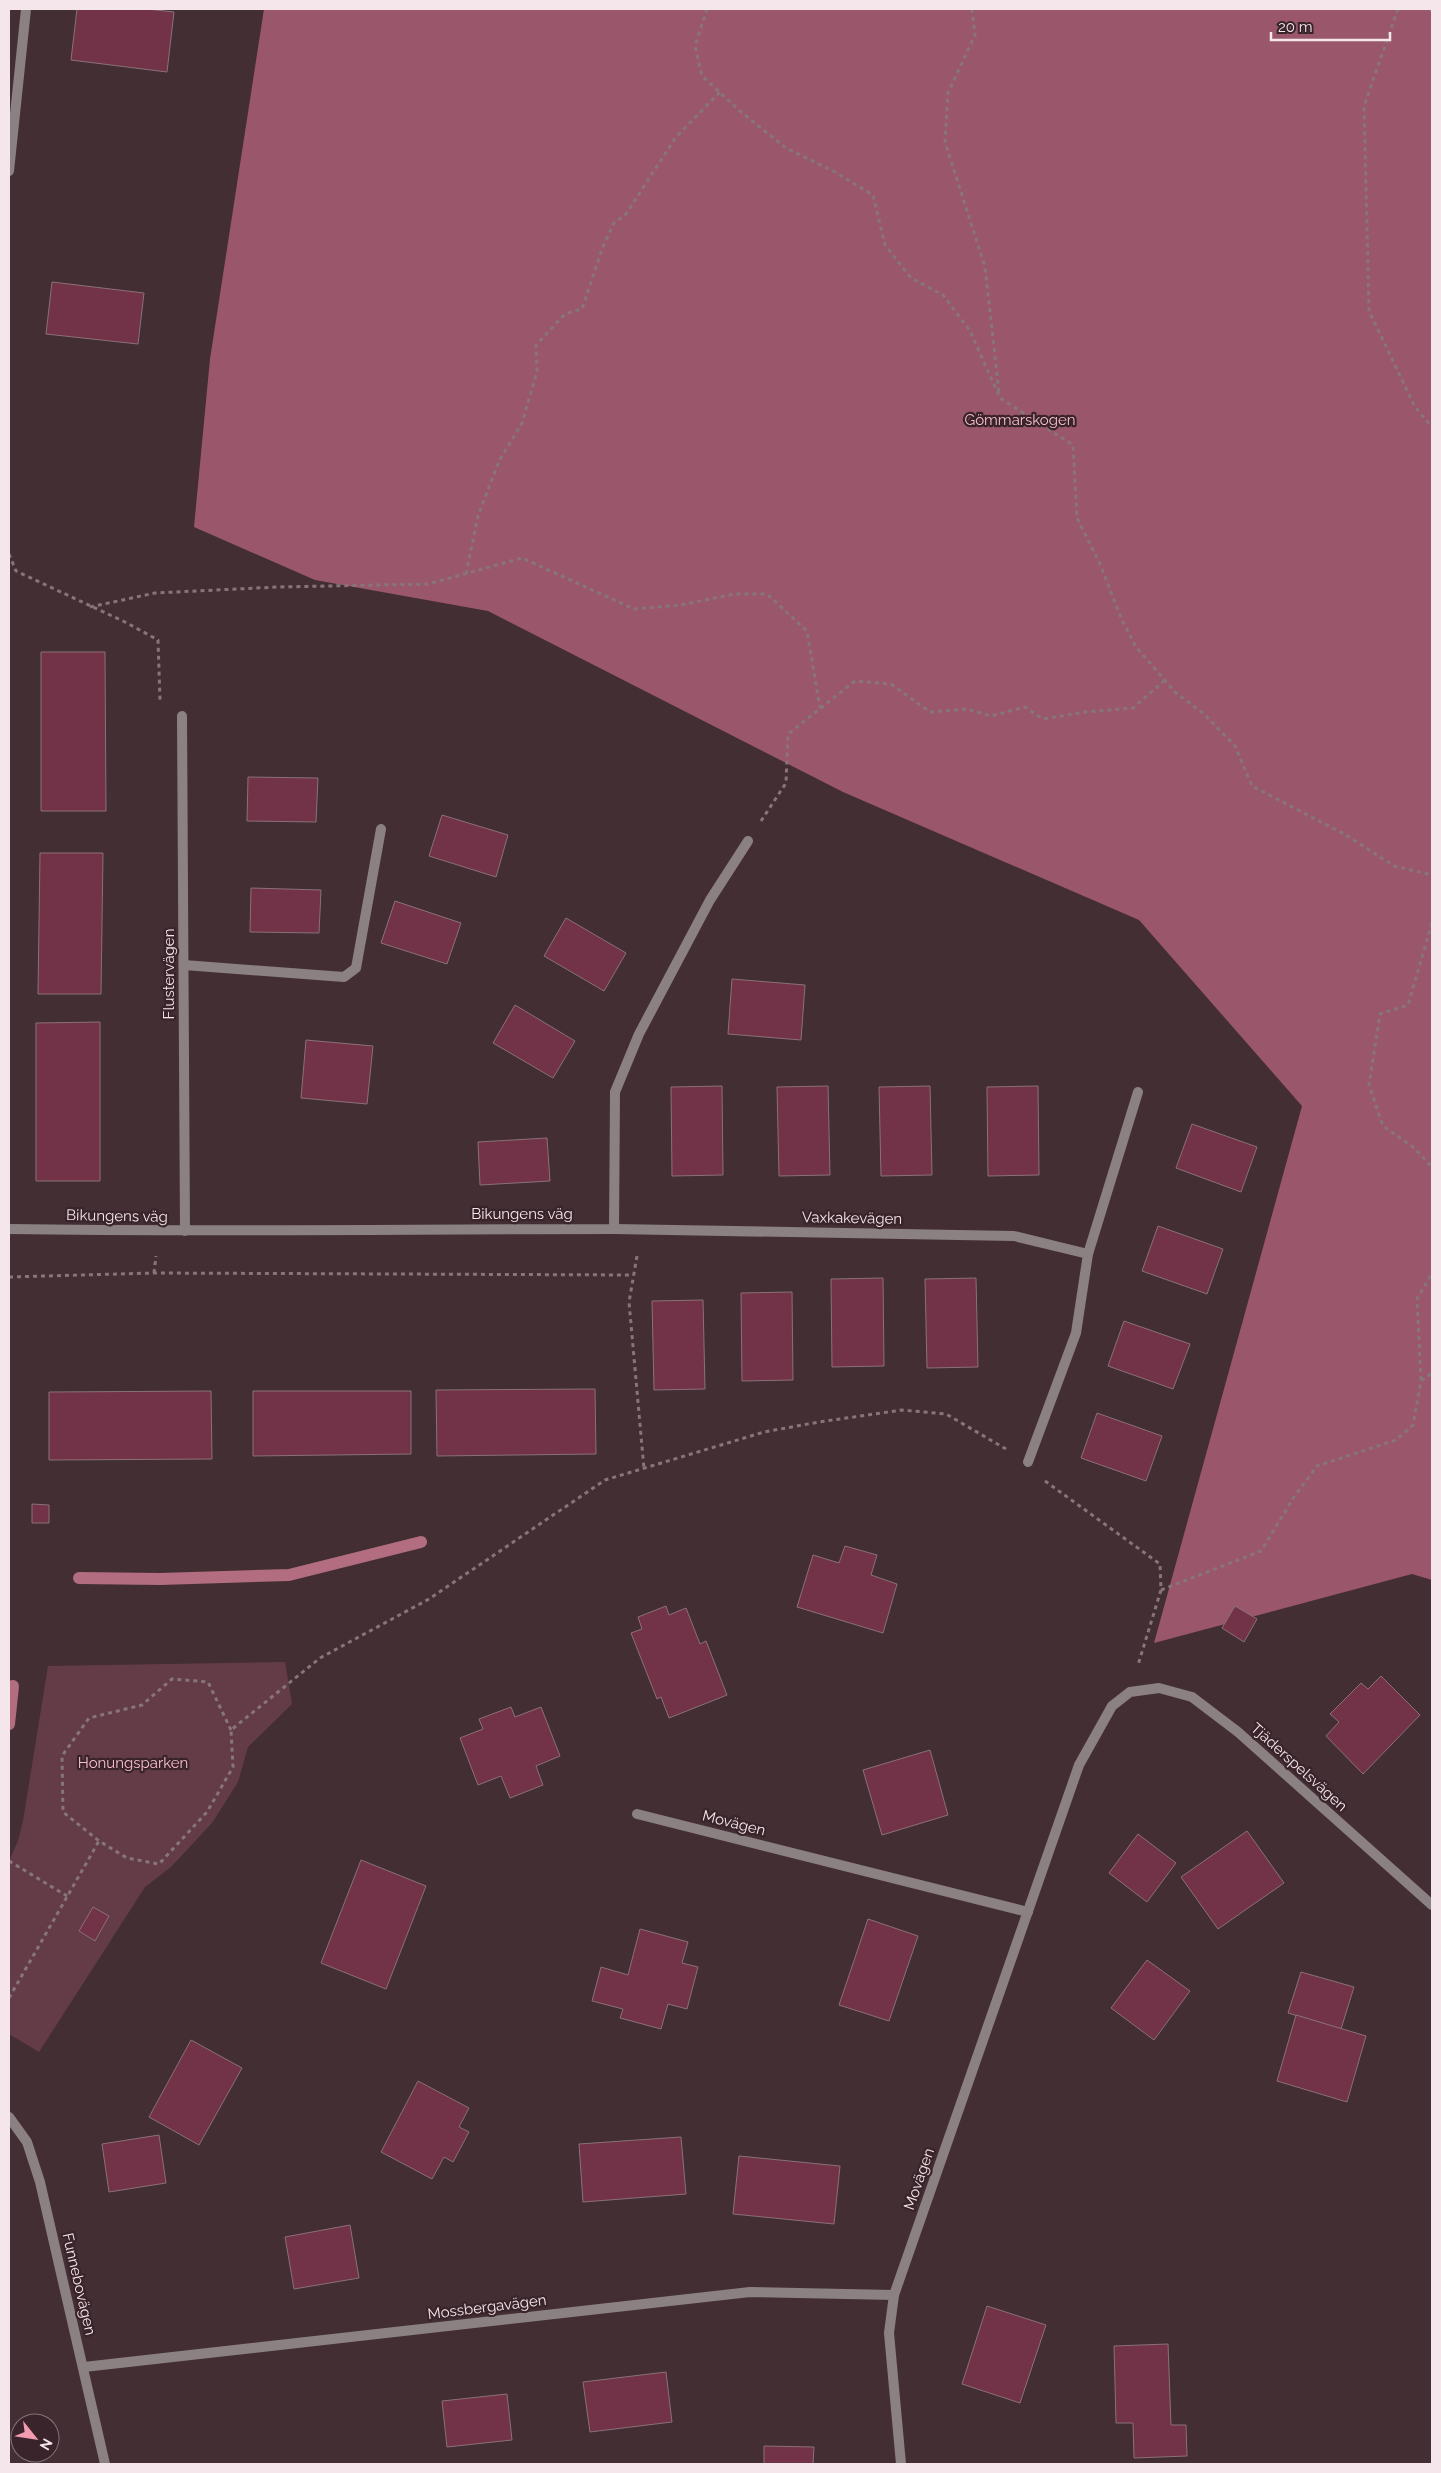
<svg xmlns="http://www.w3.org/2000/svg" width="1441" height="2473" viewBox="0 0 1441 2473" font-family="Raleway,sans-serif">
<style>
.green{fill:#643c47}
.forest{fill:#9a576b}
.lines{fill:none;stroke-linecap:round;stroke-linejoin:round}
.stream{stroke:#b26d80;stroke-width:12}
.building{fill:#723348;stroke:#8a7177}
.path{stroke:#87757a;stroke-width:3;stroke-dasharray:4 4;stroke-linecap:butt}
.service{stroke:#8b8082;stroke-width:10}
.minor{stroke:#8b8082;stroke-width:10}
.labels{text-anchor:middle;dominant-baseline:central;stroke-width:4.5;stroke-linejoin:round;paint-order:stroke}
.park-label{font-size:15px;fill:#fbbece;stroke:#38242a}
.street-label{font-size:15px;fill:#f4e6ea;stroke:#38242a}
</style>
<rect width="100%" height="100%" fill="#432e34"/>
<path class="green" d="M285 1662 292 1704 248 1747 238 1782 212 1823 171 1867 145 1887 39 2052 9 2034V1861L18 1841 23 1821 48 1666Z"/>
<path class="forest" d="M264 9H1432V1580L1412 1574 1154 1643 1302 1106 1139 920 843 792 488 611 315 580 194 527 210 359Z"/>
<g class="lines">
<g class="stream">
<path d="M79 1578 160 1579 289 1575 421 1542"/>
<path d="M9 1724 13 1686"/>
</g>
</g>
<g class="building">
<path d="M77 9H147L174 12 167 72 71 60Z"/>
<path d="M52 282 144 293 138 344 46 334Z"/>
<path d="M41 652H105L106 811H41Z"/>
<path d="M248 777 318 778 316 822 247 821Z"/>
<path d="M442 815 508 835 496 877 429 856Z"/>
<path d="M40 853H103L101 994H38Z"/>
<path d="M251 888 321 890 319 933 250 932Z"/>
<path d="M395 901 461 923 447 964 381 943Z"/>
<path d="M566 918 626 953 604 991 544 956Z"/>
<path d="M732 979 805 985 801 1040 728 1034Z"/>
<path d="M515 1005 575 1041 553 1078 493 1043Z"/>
<path d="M100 1022V1181H36V1023Z"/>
<path d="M306 1040 373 1046 367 1104 301 1098Z"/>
<path d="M722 1086 723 1175 672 1176 671 1087Z"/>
<path d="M828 1086 830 1175 779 1176 777 1087Z"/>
<path d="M930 1086 932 1175 881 1176 879 1087Z"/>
<path d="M1038 1086 1039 1175 988 1176 987 1087Z"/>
<path d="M1192 1124 1257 1147 1241 1192 1176 1168Z"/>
<path d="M547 1138 550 1181 480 1185 478 1142Z"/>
<path d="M1158 1226 1223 1249 1207 1294 1142 1271Z"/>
<path d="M883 1278 884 1366 832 1367 831 1279Z"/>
<path d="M976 1278 978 1367 927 1368 925 1279Z"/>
<path d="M792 1292 793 1380 742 1381 741 1293Z"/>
<path d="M703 1300 705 1389 654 1390 652 1301Z"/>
<path d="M1124 1321 1190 1344 1173 1389 1108 1366Z"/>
<path d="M595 1389 596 1454 437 1456 436 1390Z"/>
<path d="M211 1391 212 1459 49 1460V1392Z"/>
<path d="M253 1391H411V1454L253 1456Z"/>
<path d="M1097 1413 1162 1436 1146 1481 1081 1458Z"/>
<path d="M32 1504 49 1505V1523H32Z"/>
<path d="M845 1546 877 1555 871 1575 897 1584 883 1633 797 1607 813 1555 839 1563Z"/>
<path d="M666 1606 669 1615 686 1608 700 1644 706 1641 727 1695 669 1718 661 1697 657 1699 631 1633 642 1629 638 1617Z"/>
<path d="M1235 1606 1257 1619 1244 1642 1222 1628Z"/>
<path d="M1381 1676 1420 1715 1363 1774 1326 1736 1339 1722 1330 1714 1361 1683 1368 1689Z"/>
<path d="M511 1707 515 1717 541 1707 560 1756 536 1766 543 1785 510 1798 501 1776 478 1785 460 1738 483 1729 479 1719Z"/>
<path d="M930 1750 948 1815 882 1835 863 1770Z"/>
<path d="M1247 1831 1284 1883 1218 1929 1181 1877Z"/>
<path d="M1138 1834 1176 1863 1147 1902 1109 1873Z"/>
<path d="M361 1860 426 1886 386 1989 321 1963Z"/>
<path d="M93 1907 109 1916 95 1941 79 1931Z"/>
<path d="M868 1919 918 1936 889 2021 839 2005Z"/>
<path d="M640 1929 688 1942 682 1963 698 1967 687 2009 668 2004 661 2029 620 2018 623 2009 592 2001 601 1967 628 1975Z"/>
<path d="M1147 1960 1190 1991 1154 2040 1111 2008Z"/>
<path d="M1301 1972 1354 1987 1341 2029 1288 2013Z"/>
<path d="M1296 2015 1366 2036 1347 2102 1277 2081Z"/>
<path d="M191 2040 242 2068 199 2145 149 2117Z"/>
<path d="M418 2081 469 2108 459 2127 469 2132 453 2162 444 2157 432 2179 381 2152Z"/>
<path d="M159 2135 166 2183 109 2192 102 2144Z"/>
<path d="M681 2137 686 2194 583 2202 579 2144Z"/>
<path d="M739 2156 840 2166 834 2224 733 2214Z"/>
<path d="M350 2225 359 2278 294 2289 285 2237Z"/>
<path d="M987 2306 1046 2325 1020 2403 962 2384Z"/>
<path d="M1168 2344 1171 2425H1186L1187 2456 1134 2458 1133 2423H1116L1114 2346Z"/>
<path d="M666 2372 672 2422 590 2432 583 2382Z"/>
<path d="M507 2394 512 2440 447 2447 442 2401Z"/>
<path d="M764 2446 814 2447 813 2464H764Z"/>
</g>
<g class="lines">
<g class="path">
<path d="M707 9 695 46 702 76 741 112 786 148 835 172 873 195 885 245 911 278 943 295 970 331 1000 398 1073 445 1077 518 1100 564 1121 618 1136 647 1175 692 1204 714 1235 746 1252 786 1346 835 1394 866 1432 875"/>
<path d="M972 9 975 35 948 93 945 142 985 267 999 392"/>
<path d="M1398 9 1364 106 1369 311 1415 407 1432 427"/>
<path d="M1430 9 1432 12"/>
<path d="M9 554 16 571 125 622 158 640 160 700"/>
<path d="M466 574 478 516 499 461 522 423 537 371 536 345 565 314 582 309 602 249 614 223 626 214 676 137 720 92"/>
<path d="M90 607 155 593 278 587 428 584 522 558 634 609 681 605 734 594H767L807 631 820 708"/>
<path d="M761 821 786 783 788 734 855 681 891 684 930 712 967 709 991 716 1025 707 1043 719 1085 712 1133 708 1165 680"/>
<path d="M1432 923 1408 1005 1380 1014 1369 1085 1383 1126 1413 1147 1432 1167"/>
<path d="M637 1256 629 1302 644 1469"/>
<path d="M154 1273 156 1256"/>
<path d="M9 1277 154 1273 633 1275"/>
<path d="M1421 1380 1417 1299 1432 1273"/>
<path d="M1045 1481 1160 1564 1161 1590 1138 1665"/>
<path d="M1161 1590 1261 1551 1294 1497 1317 1466 1396 1440 1413 1425 1421 1381 1432 1373"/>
<path d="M231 1730 208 1682 172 1679 142 1705 89 1718 62 1756 63 1812 99 1841 127 1858 159 1864 207 1812 233 1767 231 1730 320 1658 429 1599 605 1480 764 1432 819 1422 902 1410 946 1414 1006 1449"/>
<path d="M9 1861 67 1896"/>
<path d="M9 1998 99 1841"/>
</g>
<path class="service" d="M184 965 344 977 356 968 381 829"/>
<g class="minor">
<path d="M9 171 26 9"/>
<path d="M182 716 185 1231"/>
<path d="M9 1229C211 1232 412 1229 614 1229L615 1092 639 1034 710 900 748 841"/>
<path d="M614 1229 1014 1236 1088 1254"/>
<path d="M1028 1462 1076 1333 1088 1254 1138 1092"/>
<path d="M637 1814 1028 1912"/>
<path d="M9 2117 27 2142 40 2182 105 2464"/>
<path d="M84 2367 750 2292 894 2295"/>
<path d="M901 2464 889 2333 894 2295 1079 1765 1112 1706 1130 1692 1159 1688 1192 1697 1238 1732 1432 1905"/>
</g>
</g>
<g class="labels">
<g class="park-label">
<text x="1020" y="420">Gömmarskogen</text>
<text x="133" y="1763">Honungsparken</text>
</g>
<g class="street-label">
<text transform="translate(169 974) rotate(-90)">Flustervägen</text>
<text x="522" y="1214">Bikungens väg</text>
<text transform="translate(117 1216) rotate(1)">Bikungens väg</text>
<text transform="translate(852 1218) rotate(1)">Vaxkakevägen</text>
<text transform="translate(1299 1767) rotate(42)">Tjäderspelsvägen</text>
<text transform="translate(734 1823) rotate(14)">Movägen</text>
<text transform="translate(919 2179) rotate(-71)">Movägen</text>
<text transform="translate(79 2284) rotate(77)">Funnebovägen</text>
<text transform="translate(487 2307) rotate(-7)">Mossbergavägen</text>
</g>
</g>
<rect width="1441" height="2473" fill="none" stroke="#f4e6ea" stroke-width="20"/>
<g transform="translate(35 2438) rotate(120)"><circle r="24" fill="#38242a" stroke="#837277"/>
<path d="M0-4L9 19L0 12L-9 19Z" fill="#f19ab2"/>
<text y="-8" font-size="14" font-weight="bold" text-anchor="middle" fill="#f4e6ea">N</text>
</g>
<path d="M1271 32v8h119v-8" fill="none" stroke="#f4e6ea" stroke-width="2.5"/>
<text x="1278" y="32" font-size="15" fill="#f4e6ea" stroke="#38242a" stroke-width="4" paint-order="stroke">20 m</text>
</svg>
